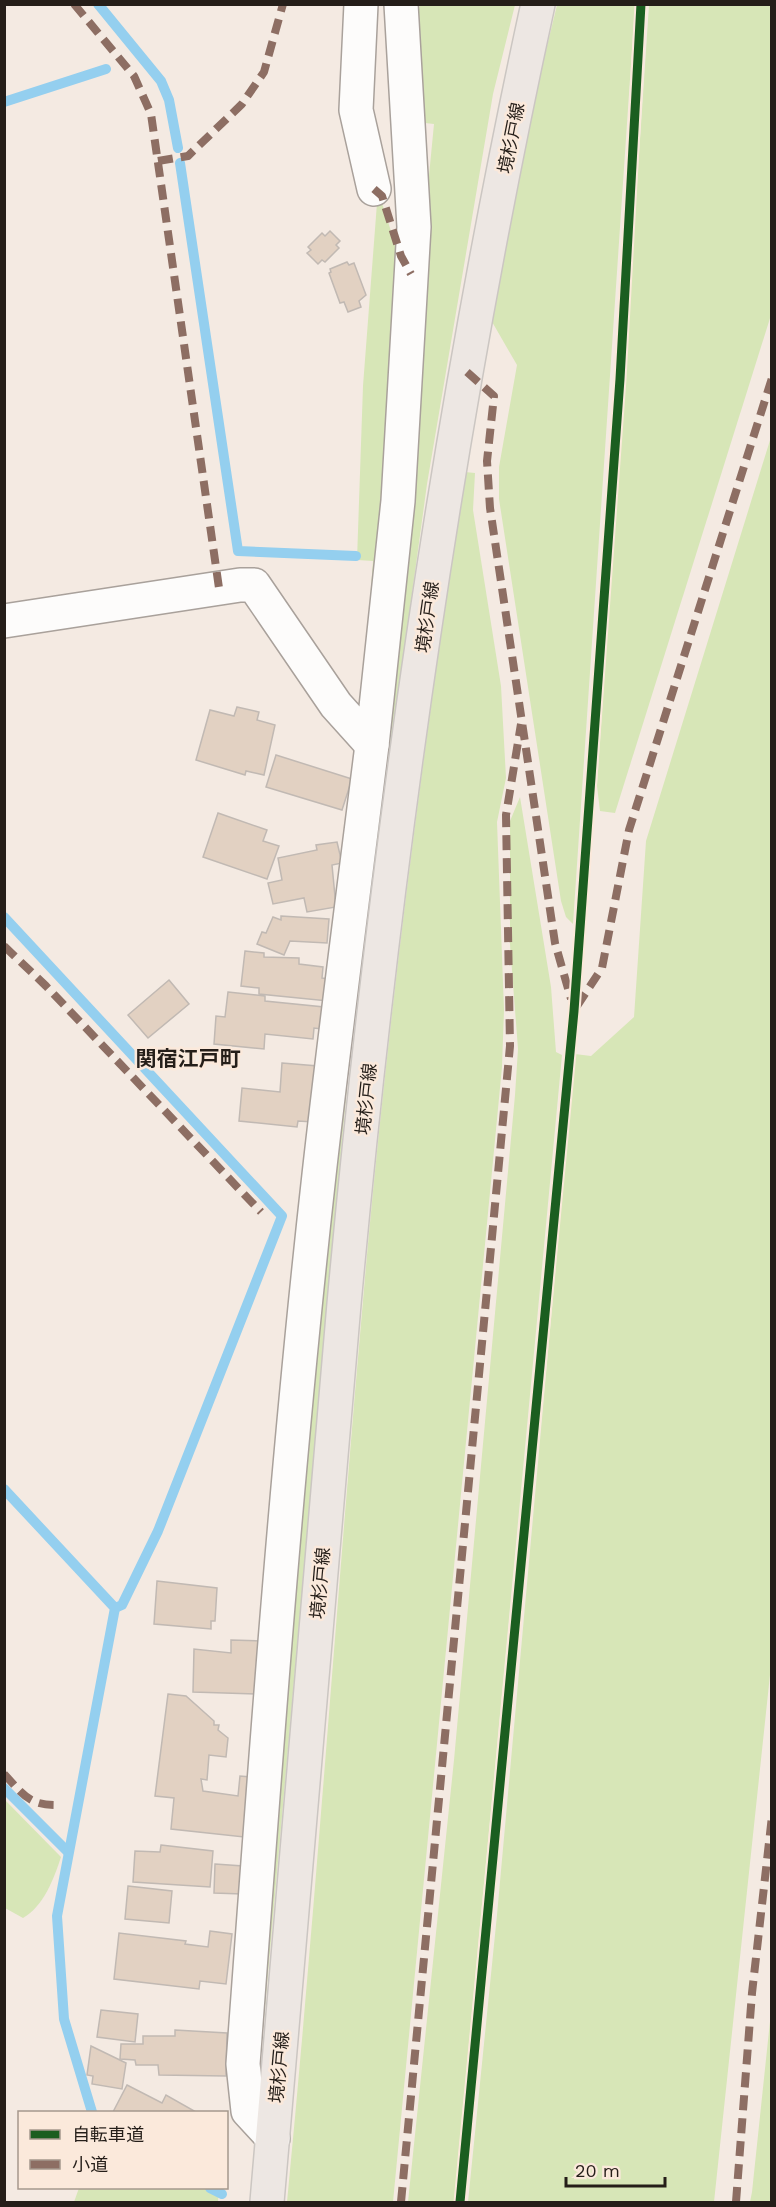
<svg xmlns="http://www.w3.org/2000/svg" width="776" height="2207" viewBox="0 0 776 2207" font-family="'Work Sans','Noto Sans JP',sans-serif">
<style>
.green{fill:#d7e6b7}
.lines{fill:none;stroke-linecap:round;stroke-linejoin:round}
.stream{stroke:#94cfef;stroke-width:10}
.building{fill:#e2d1c2;stroke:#c1b9b3;stroke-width:1.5}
.minor-casing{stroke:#a9a19b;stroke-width:36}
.major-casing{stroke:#cbc6c2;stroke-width:36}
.minor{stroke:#fdfcfb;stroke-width:33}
.major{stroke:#ede7e3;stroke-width:33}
.quiet{stroke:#8d6e63;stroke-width:8;stroke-dasharray:15 8;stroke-linecap:butt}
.cycleway-casing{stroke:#fbe9db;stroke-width:13}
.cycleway{stroke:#1b5e20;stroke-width:9}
.labels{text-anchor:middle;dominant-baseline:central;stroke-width:5;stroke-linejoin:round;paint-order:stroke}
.street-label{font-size:18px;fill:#251e19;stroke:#fbe9db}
.quarter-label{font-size:21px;font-weight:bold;fill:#251e19;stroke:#fbe9db}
</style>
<rect width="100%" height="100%" fill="#f4eae2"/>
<g class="green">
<path d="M420 5H515L493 94 427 484 351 1041 257 2097 266 1852 434 124 416 122 414 23Z"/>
<path d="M557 5H635L573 924 566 917 561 901 499 499V467L517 365 491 320 538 83Z"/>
<path d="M649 5H771V315L615 813 600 811 597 786Z"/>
<path d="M377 203H382L405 275 363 693 373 561 357 560 363 386Z"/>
<path d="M771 437 772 1656 714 2202H468L497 1915 575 1054 591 1056 634 1017 646 841Z"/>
<path d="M465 472 475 473 473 510 501 686 506 778 497 822 504 1010 502 1067 393 2202H287C318 1883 339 1563 368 1244 392 986 426 728 465 472Z"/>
<path d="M520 797 551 987 556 1052 562 1055 454 2202H408L454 1760 515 1095 518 1049 510 944V821Z"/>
<path d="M4 1799 61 1857C54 1878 44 1906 23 1918L5 1908Z"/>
<path d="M771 2012V2202H750L752 2192Z"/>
<path d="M79 2188H219L218 2202H74Z"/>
</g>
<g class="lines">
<g class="stream">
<path d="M98 4 161 81 169 100 178 148"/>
<path d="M4 102 106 69"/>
<path d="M180 163 238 551 356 556"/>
<path d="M4 917 282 1216 158 1531 122 1605 115 1608"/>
<path d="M4 1489 115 1608 57 1916 64 2019 92 2112"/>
<path d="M4 1788 68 1852"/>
<path d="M210 2188 222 2194"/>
</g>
</g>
<g class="building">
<path d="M330 231 340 241 336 245 339 248 325 262 322 260 318 264 307 253 311 250 308 247 322 233 325 236Z"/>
<path d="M347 262 349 265 354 263 366 295 359 301 361 307 348 312 344 302 340 303 329 273 331 272 330 269Z"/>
<path d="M237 707 259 712 257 720 275 725 264 775 246 771 245 775 196 760 210 710 234 716Z"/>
<path d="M276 755 352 779 342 810 266 787Z"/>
<path d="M218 813 267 830 263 841 279 846 267 879 203 857Z"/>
<path d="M337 842 342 863 332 865 336 907 307 912 304 898 273 904 268 883 282 880 278 858 317 850 316 845Z"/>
<path d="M281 916 329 919 327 943 290 941 284 955 257 944 262 932 266 933 273 917 281 920Z"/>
<path d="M245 951 264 953V957L299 958V964L323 967 322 978 330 979 328 1001 259 994V988L241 986Z"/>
<path d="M169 980 189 1004 148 1038 128 1015Z"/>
<path d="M228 992 265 996V1001L324 1007 322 1029 314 1028 313 1039 265 1034 264 1049 214 1044 216 1016 225 1017Z"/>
<path d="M282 1063 318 1066 313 1122 298 1121 297 1127 239 1121 242 1088 280 1092Z"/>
<path d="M157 1581 217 1588 215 1621H211V1629L154 1624Z"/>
<path d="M231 1640 261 1641 259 1694 193 1692 194 1649 231 1653Z"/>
<path d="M168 1694 186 1696 214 1721V1725H219L218 1730 228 1738 226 1757 209 1755 207 1780 201 1779 203 1791 238 1796 240 1776 251 1777 244 1837 171 1829 174 1798 155 1796Z"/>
<path d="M161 1845 213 1851 210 1887 133 1882 135 1851 160 1852Z"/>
<path d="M215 1864 243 1866 242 1894 214 1893Z"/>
<path d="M128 1886 172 1891 169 1923 125 1919Z"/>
<path d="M210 1931 232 1934 226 1984 200 1981 199 1989 114 1979 119 1933 186 1941 185 1944 208 1947Z"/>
<path d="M101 2010 138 2014 135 2042 97 2037Z"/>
<path d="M175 2030 227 2033 226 2076 159 2075 158 2065H136L135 2060 120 2059 121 2044H143V2036H175Z"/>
<path d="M91 2046 126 2063 122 2089 92 2084 93 2076 87 2075Z"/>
<path d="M127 2085 162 2103 166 2095 196 2112H113Z"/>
</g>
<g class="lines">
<g class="minor-casing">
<g id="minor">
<path d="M361 4 356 110 374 189"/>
<path d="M4 621 240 585H254L336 705 372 745 398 501 414 227 401 4"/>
<path d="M273 2138 248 2111 243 2064C265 1767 286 1470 319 1175 335 1032 354 889 372 745"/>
</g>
</g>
<g class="major-casing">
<path id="major" d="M267 2202C295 1903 316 1603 344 1304 384 868 445 432 538 4"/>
</g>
<use href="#minor" class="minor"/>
<use href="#major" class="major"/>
<g class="quiet">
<path d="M74 4 134 76 151 114 219 588"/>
<path d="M158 161 188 156 242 104 264 72 283 4"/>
<path d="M374 189 382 196 401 256 411 274"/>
<path d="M467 372 494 396 487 461 490 508 555 943 571 999"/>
<path d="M4 946 46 986 261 1212"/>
<path d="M577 1006 602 968 629 830 772 378"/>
<path d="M4 1774C22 1793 28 1805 55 1805"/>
<path d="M401 2202 510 1046 506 815 521 724"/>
<path d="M736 2202 752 1993 772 1816"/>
</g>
<g class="cycleway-casing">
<path id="cycleway" d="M460 2202 574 1011 620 379 641 4"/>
</g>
<use href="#cycleway" class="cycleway"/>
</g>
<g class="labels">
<g class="street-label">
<text transform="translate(511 138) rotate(-79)">境杉戸線</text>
<text transform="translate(427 617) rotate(-82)">境杉戸線</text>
<text transform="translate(366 1099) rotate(-84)">境杉戸線</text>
<text transform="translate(320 1583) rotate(-85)">境杉戸線</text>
<text transform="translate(279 2067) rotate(-85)">境杉戸線</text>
</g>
<g class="quarter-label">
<text x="188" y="1058">関宿江戸町</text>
</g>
</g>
<rect width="776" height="2207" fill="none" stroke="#251e19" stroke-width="12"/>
<rect x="18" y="2111" width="210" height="78" fill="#fbe9db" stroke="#a5988d" stroke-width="1.5"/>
<rect x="30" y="2130" width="30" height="9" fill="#1b5e20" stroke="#a5988d" stroke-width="1.5"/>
<text x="72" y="2141" font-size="18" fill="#251e19">自転車道</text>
<rect x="30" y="2160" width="30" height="9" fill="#8d6e63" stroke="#a5988d" stroke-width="1.5"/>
<text x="72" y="2171" font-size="18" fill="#251e19">小道</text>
<path d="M566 2177v9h99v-9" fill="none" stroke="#251e19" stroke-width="3"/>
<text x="575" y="2177" font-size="18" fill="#251e19" stroke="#fbe9db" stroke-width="4.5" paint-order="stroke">20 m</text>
</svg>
